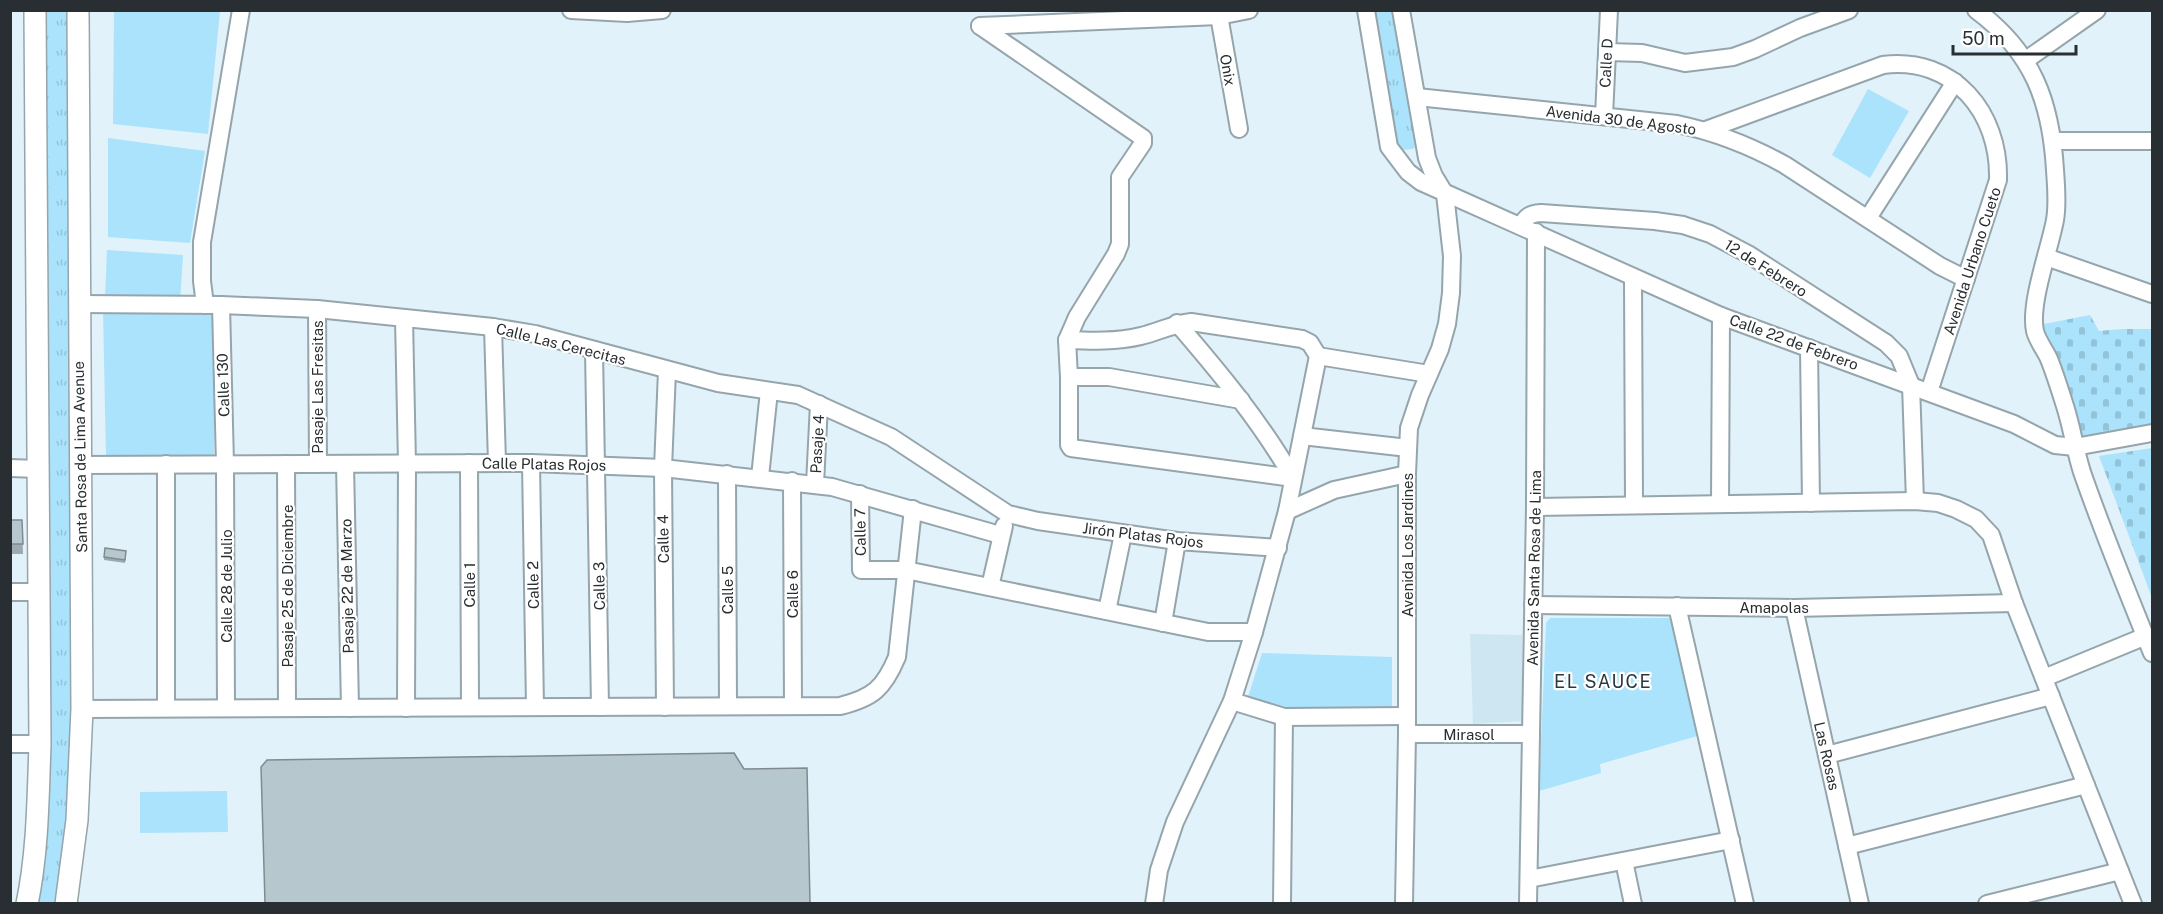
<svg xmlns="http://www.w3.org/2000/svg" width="2163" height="914" viewBox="0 0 2163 914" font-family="'Public Sans',sans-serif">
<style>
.built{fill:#cee6f1}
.grass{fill:url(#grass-tufts)}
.cemetery{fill:url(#cemetery-stones)}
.park{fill:#aae3fb}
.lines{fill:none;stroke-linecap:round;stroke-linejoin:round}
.minor-casing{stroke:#95a5ac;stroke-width:20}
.major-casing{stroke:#95a5ac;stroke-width:24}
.minor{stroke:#fff;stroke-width:16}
.major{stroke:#fff;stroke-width:21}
.wall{fill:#9dabb1}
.building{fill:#b7c7ce;stroke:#808b90;stroke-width:1.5}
.labels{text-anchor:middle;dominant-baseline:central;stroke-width:4.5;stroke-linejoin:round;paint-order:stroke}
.street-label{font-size:15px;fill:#282e31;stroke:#fff}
.quarter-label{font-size:18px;letter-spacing:1.5px;fill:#2b383e;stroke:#fff}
</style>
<defs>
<pattern id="grass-tufts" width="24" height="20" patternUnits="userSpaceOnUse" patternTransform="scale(1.5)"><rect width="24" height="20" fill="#aae3fb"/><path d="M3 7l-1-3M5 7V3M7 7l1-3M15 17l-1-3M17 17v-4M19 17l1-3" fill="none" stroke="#92c3d8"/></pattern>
<pattern id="cemetery-stones" width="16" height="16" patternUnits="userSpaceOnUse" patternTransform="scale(1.5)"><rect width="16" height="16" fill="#aae3fb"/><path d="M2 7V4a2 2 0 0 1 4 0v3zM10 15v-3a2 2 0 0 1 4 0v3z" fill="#92c3d8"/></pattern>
</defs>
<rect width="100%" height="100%" fill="#e2f2fa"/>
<path class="built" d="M1470 634 1522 635V721L1473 724Z"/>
<g class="grass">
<path d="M68 10 72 773 57 903 33 904 50 739 46 11Z"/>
<path d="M1374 11H1393L1418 144 1413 149 1403 150 1397 144Z"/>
</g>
<g class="cemetery">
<path d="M2090 315 2099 331 2122 329H2152V429L2085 442 2039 325Z"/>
<path d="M2152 448V598L2099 456Z"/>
</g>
<g class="park">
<path d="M114 11H220L208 134 113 124Z"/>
<path d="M1868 89 1909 111 1870 178 1832 155Z"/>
<path d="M108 138 205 151 190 243 108 237Z"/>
<path d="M107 250 183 255 180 302 105 298Z"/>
<path d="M103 311 216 313 214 455 106 456Z"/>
<path d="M1550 618H1678L1704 734 1600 764 1601 773 1539 791 1546 623Z"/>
<path d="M1262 653 1392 657V712L1282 713 1246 703Z"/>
<path d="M227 791 228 832 140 833V792Z"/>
</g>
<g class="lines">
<g class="minor-casing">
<g id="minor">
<path d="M571 10 627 13 662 10"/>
<path d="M1218 10 1239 129"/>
<path d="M1366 10 1389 147 1408 172 1421 182 1721 316 2014 424 2055 445 2075 447 2152 433"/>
<path d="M1401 10 1427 158 1434 176 1445 194 1452 256 1451 293 1447 324 1440 349 1420 395 1409 428 1407 474V734L1404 904"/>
<path d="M1976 10C2033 52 2051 102 2055 170 2056 186 2058 203 2055 220 2050 248 2029 303 2035 331 2037 340 2045 350 2049 359 2055 374 2060 390 2065 406 2072 428 2075 450 2082 472 2103 533 2128 593 2152 653"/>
<path d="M980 26 1143 138V143L1120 177V244L1116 254 1077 317 1067 340 1069 377V445L1071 448 1293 478"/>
<path d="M980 26 1219 16 1249 10"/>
<path d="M1607 52 1642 53 1685 63 1733 57 1755 49 1800 28 1849 10"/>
<path d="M2026 60 2097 10"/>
<path d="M1417 97 1677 124C1715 132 1751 146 1785 165L1940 266 1966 279"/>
<path d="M1604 116 1609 10"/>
<path d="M1706 130 1883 65C1954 56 2000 113 1998 180L1929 392"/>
<path d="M2054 141H2152"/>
<path d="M1868 218 1955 82"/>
<path d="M1521 226C1526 216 1530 214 1541 213L1655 221 1683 225 1710 234 1748 254 1886 343 1899 356 1911 385 1915 501"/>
<path d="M2046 257 2152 294"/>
<path d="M1633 278 1634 505"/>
<path d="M78 304 221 305 317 309 493 327 535 334 718 383 798 395 891 437 1008 514 1038 521 1177 541 1278 548"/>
<path d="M205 305 202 281V242L241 10"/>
<path d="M221 305 225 464 226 708"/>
<path d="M317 309 318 464"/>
<path d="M404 318 407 464 406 708"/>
<path d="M1177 323C1220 373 1260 421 1293 478"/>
<path d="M493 327 497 463"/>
<path d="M1067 340C1092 341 1116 342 1141 336 1158 332 1173 324 1191 322L1302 339 1310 343 1318 356 1287 511 1254 632 1232 701 1175 822 1159 870 1154 904"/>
<path d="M1809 348 1811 503"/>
<path d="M594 350 600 707"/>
<path d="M1318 356 1429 374"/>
<path d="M1069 377H1109L1241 400"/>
<path d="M1302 436 1408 448"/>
<path d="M469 463 470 707"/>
<path d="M531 463 535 707"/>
<path d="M166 464V708"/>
<path d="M286 464 287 708"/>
<path d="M345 464 350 708"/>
<path d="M80 465 531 463 663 468 832 487 1000 535"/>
<path d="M10 468 38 469"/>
<path d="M727 474 728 706"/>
<path d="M760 477 769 391"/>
<path d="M792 481 793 706"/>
<path d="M815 484 819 404"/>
<path d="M860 494 861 570H906L1208 632H1254"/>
<path d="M1720 504 1721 316"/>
<path d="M1535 507 1915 501 1938 503 1956 509 1976 519 1991 535 2014 603 2133 904"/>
<path d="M1287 511 1334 490 1407 474"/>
<path d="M990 587 1004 526"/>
<path d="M10 592H38"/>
<path d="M1533 605 1794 608 2014 603"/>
<path d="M1677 606 1745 904"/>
<path d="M1794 608 1860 904"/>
<path d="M1107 611 1123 534"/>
<path d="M1163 623 1177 541"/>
<path d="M2044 678 2146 636"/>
<path d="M1232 701 1284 717 1407 716"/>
<path d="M665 707 663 468 667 371"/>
<path d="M82 709 840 706C873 698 884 688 897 657L913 509"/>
<path d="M1407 734H1531"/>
<path d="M10 744H40"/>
<path d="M1827 755 2051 696"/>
<path d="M1847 846 2086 785"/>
<path d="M1624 861 1633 904"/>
<path d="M1529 879 1731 840"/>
<path d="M1282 904 1284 717"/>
<path d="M1528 904 1535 507 1536 232"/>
<path d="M1987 904 2120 871"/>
</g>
</g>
<g class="major-casing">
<g id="major">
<path d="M27 904C38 851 38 797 40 744L35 10"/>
<path d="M66 904 77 820 82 709 78 10"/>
</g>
</g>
<use href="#minor" class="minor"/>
<use href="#major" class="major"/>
</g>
<g class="wall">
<path d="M10 520H22L23 554H10Z"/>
<path d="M126 554 125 563 104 560V557Z"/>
</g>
<g class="building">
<path d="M10 520H22L23 544H10Z"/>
<path d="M105 548 126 551 125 560 104 557Z"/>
<path d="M734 753 744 769 807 768 810 903H265L261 767 267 760Z"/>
</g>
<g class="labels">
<g class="street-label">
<text transform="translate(1606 63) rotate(-87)">Calle D</text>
<text transform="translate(1228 70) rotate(80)">Onix</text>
<text transform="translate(1621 120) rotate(7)">Avenida 30 de Agosto</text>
<text transform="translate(1972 261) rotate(-72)">Avenida Urbano Cueto</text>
<text transform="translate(1766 268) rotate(32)">12 de Febrero</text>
<text transform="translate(1794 342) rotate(20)">Calle 22 de Febrero</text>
<text transform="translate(561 344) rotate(14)">Calle Las Cerecitas</text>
<text transform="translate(223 385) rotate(-92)">Calle 130</text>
<text transform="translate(317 387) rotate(-90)">Pasaje Las Fresitas</text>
<text transform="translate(817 444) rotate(-87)">Pasaje 4</text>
<text transform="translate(80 457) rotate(-91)">Santa Rosa de Lima Avenue</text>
<text transform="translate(544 464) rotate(1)">Calle Platas Rojos</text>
<text transform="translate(860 532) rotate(-91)">Calle 7</text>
<text transform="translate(1143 535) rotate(7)">Jirón Platas Rojos</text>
<text transform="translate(663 539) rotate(-91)">Calle 4</text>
<text transform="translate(1407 545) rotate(-90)">Avenida Los Jardines</text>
<text transform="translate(1534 568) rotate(-89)">Avenida Santa Rosa de Lima</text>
<text transform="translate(469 585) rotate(-90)">Calle 1</text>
<text transform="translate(533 585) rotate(-91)">Calle 2</text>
<text transform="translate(226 586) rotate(-90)">Calle 28 de Julio</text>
<text transform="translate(287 586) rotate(-90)">Pasaje 25 de Diciembre</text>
<text transform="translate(347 586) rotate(-91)">Pasaje 22 de Marzo</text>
<text transform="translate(599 586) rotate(-91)">Calle 3</text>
<text transform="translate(727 590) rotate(-90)">Calle 5</text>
<text transform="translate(792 594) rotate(-90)">Calle 6</text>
<text x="1774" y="607">Amapolas</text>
<text x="1469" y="734">Mirasol</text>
<text transform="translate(1827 756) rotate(77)">Las Rosas</text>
</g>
<g class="quarter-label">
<text x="1603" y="681">EL SAUCE</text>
</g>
</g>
<rect width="2163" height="914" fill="none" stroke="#282e31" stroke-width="24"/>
<path d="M1953 45v9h123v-9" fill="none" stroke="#282e31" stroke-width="3"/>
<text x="1962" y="45" font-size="18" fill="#282e31" stroke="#ffffff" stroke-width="4.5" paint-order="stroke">50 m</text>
</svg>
